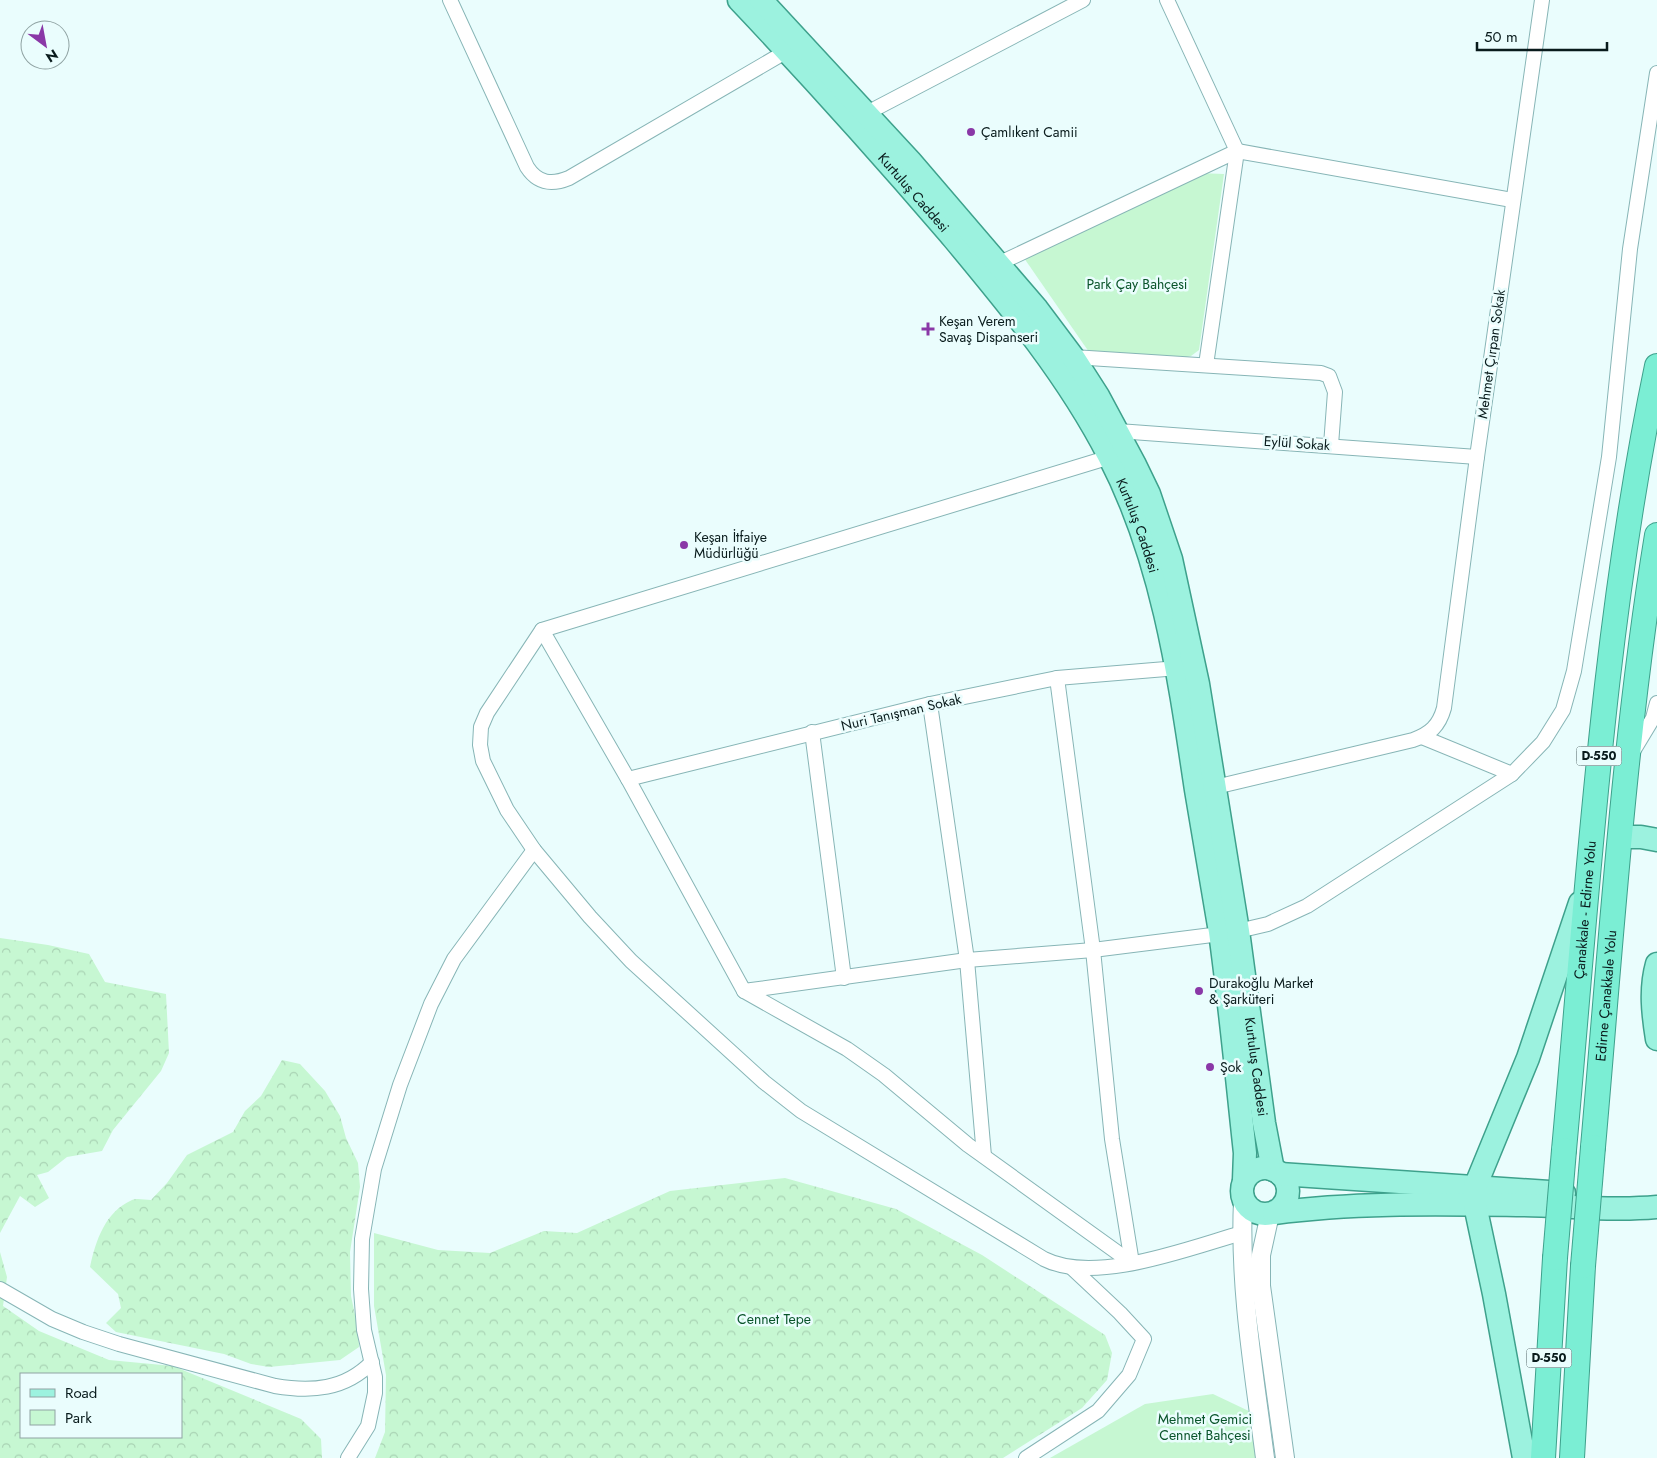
<svg xmlns="http://www.w3.org/2000/svg" width="1657" height="1458" viewBox="0 0 1657 1458" font-family="Jost,sans-serif">
<style>
.forest{fill:url(#forest-crowns);fill-rule:evenodd}
.green{fill:#c6f7d2}
.lines{fill:none;stroke-linecap:round;stroke-linejoin:round}
.minor-casing{stroke:#87b5b6;stroke-width:16}
.tertiary-casing{stroke:#87b5b6;stroke-width:20}
.primary-casing{stroke:#3ea18c;stroke-width:25}
.trunk-casing{stroke:#3ea18c;stroke-width:26}
.minor{stroke:#fff;stroke-width:14}
.tertiary{stroke:#fff;stroke-width:18}
.primary{stroke:#9cf2df;stroke-width:22}
.trunk{stroke:#7beed4;stroke-width:24}
.trunk-bridge-casing{stroke:#3ea18c;stroke-width:26;stroke-linecap:butt}
.trunk-bridge{stroke:#7beed4;stroke-width:24}
.poi-dot{fill:#8a38a7;stroke:#eafdfd;stroke-width:2}
.labels{text-anchor:middle;dominant-baseline:central;stroke-width:5;stroke-linejoin:round;paint-order:stroke}
.shield{fill:#eafdfd;stroke:#4c5f60;stroke-width:1}
.shield-label{font-size:12px;font-weight:bold;fill:#091b1c}
.poi-label{font-size:14px;fill:#091b1c;stroke:#eafdfd;text-anchor:start}
.street-label{font-size:14px;fill:#091b1c;stroke:#eafdfd}
.park-label{font-size:14px;fill:#09542a;stroke:#eafdfd}
</style>
<defs>
<pattern id="forest-crowns" width="20" height="18" patternUnits="userSpaceOnUse" patternTransform="scale(1.25)"><rect width="20" height="18" fill="#c6f7d2"/><path d="M2 6a3 3 0 1 1 6 0M12 15a3 3 0 1 1 6 0" fill="none" stroke="#a9d3b4"/></pattern>
</defs>
<rect width="100%" height="100%" fill="#eafdfd"/>
<g class="forest">
<path d="M0 938 48 945 89 954 105 982 166 994 169 1053 161 1071 113 1130 102 1151 67 1157 48 1172 37 1175 49 1198 35 1207 20 1196 0 1233Z"/>
<path d="M282 1060 300 1064 325 1091 340 1116 346 1138 358 1163 360 1187 350 1252 351 1296 358 1329 359 1347 340 1360 269 1367 251 1364 224 1354 116 1332 106 1323 121 1308 118 1294 90 1267C96 1240 105 1212 132 1200 137 1198 145 1200 151 1200L167 1183 187 1155 233 1132 245 1111 261 1096Z"/>
<path d="M785 1178 896 1209 982 1255 1105 1335 1112 1353 1107 1380 1082 1408 1003 1458H375L385 1432 386 1375 374 1306V1233L438 1250 490 1253 544 1231 577 1233 670 1191Z"/>
<path d="M0 1252 7 1277 3 1306 39 1331 109 1360 173 1366 301 1419 321 1439 322 1458H0ZM21 1374H181V1437H21Z"/>
</g>
<g class="green">
<path d="M1198 173 1224 174 1199 350 1191 356 1182 358 1089 352 1024 258Z"/>
<path d="M1213 1394 1253 1413 1259 1458H1050L1145 1404Z"/>
</g>
<g class="lines">
<g class="minor-casing">
<g id="minor">
<path d="M450 0 527 167C538 184 552 185 569 178L787 51"/>
<path d="M1167 0 1237 151 1206 365"/>
<path d="M867 113 1083 0"/>
<path d="M1000 263 1237 151 1512 200"/>
<path d="M1073 357 1321 373 1329 376 1335 392 1331 445"/>
<path d="M1118 431 1477 457"/>
<path d="M1110 457 542 630 487 713 481 727 480 745 483 761 507 810 534 850 590 917 631 961 764 1082 801 1111 1044 1259C1095 1285 1189 1248 1242 1233"/>
<path d="M542 630 628 779 744 991 967 960 1093 950 1220 934"/>
<path d="M1057 678 1093 950 1112 1139 1132 1263"/>
<path d="M930 704 967 960 984 1156"/>
<path d="M812 732 844 978"/>
<path d="M1422 737 1512 774"/>
<path d="M1632 753 1653 718 1657 703"/>
<path d="M628 779 930 704 1057 678 1178 668"/>
<path d="M1207 789 1413 740C1430 734 1439 726 1444 708L1477 457 1542 0"/>
<path d="M1238 931 1268 924 1307 906 1512 774 1543 742 1563 710 1574 671 1609 457 1630 249 1657 73"/>
<path d="M744 991 847 1049 884 1075 968 1145 1132 1263"/>
<path d="M0 1289 52 1319 83 1332 119 1344 275 1386C311 1392 345 1390 372 1362"/>
<path d="M348 1458 368 1426 375 1393V1377L364 1330 361 1289 362 1239 374 1169 400 1085 431 1004 454 959 534 850"/>
<path d="M1026 1458 1098 1411 1129 1375 1144 1339 1120 1313 1072 1268"/>
</g>
</g>
<g class="tertiary-casing">
<g id="tertiary">
<path d="M1243 1201C1239 1287 1254 1373 1265 1458"/>
<path d="M1270 1214 1261 1255V1286L1285 1458"/>
</g>
</g>
<g class="primary-casing">
<g id="primary">
<path id="s1" d="M739 0C811 76 881 154 949 233 1008 304 1067 374 1109 456 1163 560 1179 676 1196 790 1204 837 1212 884 1220 932 1230 1005 1237 1079 1245 1153L1244 1180"/>
<path id="s2" d="M761 0 910 161 1037 309 1073 357 1098 396 1135 465 1149 494 1171 559 1198 684 1238 931 1264 1123 1273 1170"/>
<path d="M1621 837H1641L1657 840"/>
<path d="M1657 964C1650 989 1653 1014 1657 1039"/>
<circle cx="1265" cy="1191" r="23"/>
<path d="M1280 1174 1564 1193"/>
<path d="M1274 1213C1356 1202 1441 1204 1524 1205 1569 1206 1613 1211 1657 1207"/>
<path d="M1524 1458 1494 1294 1475 1205V1187L1528 1058 1580 903"/>
</g>
</g>
<g class="trunk-casing">
<g id="trunk">
<path id="s3" d="M1593 1147C1611 943 1624 737 1657 535"/>
<path id="s4" d="M1564 1150C1588 888 1603 624 1657 366"/>
<path d="M1543 1458 1555 1258"/>
<path d="M1572 1458 1583 1266"/>
</g>
</g>
<use href="#minor" class="minor"/>
<use href="#tertiary" class="tertiary"/>
<use href="#primary" class="primary"/>
<use href="#trunk" class="trunk"/>
<g class="trunk-bridge-casing">
<g id="trunk-bridge">
<path d="M1555 1258 1564 1150"/>
<path d="M1583 1266 1593 1147"/>
</g>
</g>
<use href="#trunk-bridge" class="trunk-bridge"/>
</g>
<g class="poi-dot">
<circle cx="971" cy="132" r="5"/>
<path d="M925.5 321.5h5v5h5v5h-5v5h-5v-5h-5v-5h5z"/>
<circle cx="684" cy="545" r="5"/>
<circle cx="1199" cy="991" r="5"/>
<circle cx="1210" cy="1067" r="5"/>
</g>
<g class="labels">
<g class="shield">
<rect x="1576.5" y="746.5" width="45" height="19" rx="4"/>
<rect x="1526.5" y="1348.5" width="45" height="19" rx="4"/>
</g>
<g class="shield-label">
<text x="1599" y="756">D-550</text>
<text x="1549" y="1358">D-550</text>
</g>
<g class="poi-label">
<text x="981" y="132">Çamlıkent Camii</text>
<text x="939" y="321">Keşan Verem<tspan x="939" dy="16">Savaş Dispanseri</tspan></text>
<text x="694" y="537">Keşan İtfaiye<tspan x="694" dy="16">Müdürlüğü</tspan></text>
<text x="1209" y="983">Durakoğlu Market<tspan x="1209" dy="16">&amp; Şarküteri</tspan></text>
<text x="1220" y="1067">Şok</text>
</g>
<g class="street-label">
<text stroke="none"><textPath href="#s1" startOffset="260">Kurtuluş Caddesi</textPath></text>
<text transform="translate(1491 354) rotate(-82)">Mehmet Çırpan Sokak</text>
<text transform="translate(1297 443) rotate(4)">Eylül Sokak</text>
<text stroke="none"><textPath href="#s1" startOffset="664">Kurtuluş Caddesi</textPath></text>
<text transform="translate(901 712) rotate(-13)">Nuri Tanışman Sokak</text>
<text stroke="none"><textPath href="#s4" startOffset="241">Çanakkale - Edirne Yolu</textPath></text>
<text stroke="none"><textPath href="#s3" startOffset="152">Edirne Çanakkale Yolu</textPath></text>
<text stroke="none"><textPath href="#s2" startOffset="1215">Kurtuluş Caddesi</textPath></text>
</g>
<g class="park-label">
<text x="1137" y="284">Park Çay Bahçesi</text>
<text x="774" y="1319">Cennet Tepe</text>
<text x="1205" y="1419">Mehmet Gemici<tspan x="1205" dy="16">Cennet Bahçesi</tspan></text>
</g>
</g>
<rect x="20" y="1373" width="162" height="65" fill="#eafdfd" stroke="#90a3a3"/>
<rect x="30" y="1389" width="25" height="8" fill="#9cf2df" stroke="#90a3a3"/>
<text x="65" y="1398" font-size="15" fill="#091b1c">Road</text>
<rect x="30" y="1410" width="25" height="15" fill="#c6f7d2" stroke="#90a3a3"/>
<text x="65" y="1423" font-size="15" fill="#091b1c">Park</text>
<g transform="translate(45 45) rotate(148)"><circle r="24" fill="#eafdfd" stroke="#90a3a3"/>
<path d="M0-4L9 19L0 12L-9 19Z" fill="#8a38a7"/>
<text y="-8" font-size="14" font-weight="bold" text-anchor="middle" fill="#091b1c">N</text>
</g>
<path d="M1477 42v8h130v-8" fill="none" stroke="#091b1c" stroke-width="2.5"/>
<text x="1484" y="42" font-size="15" fill="#091b1c" stroke="#eafdfd" stroke-width="4" paint-order="stroke">50 m</text>
</svg>
